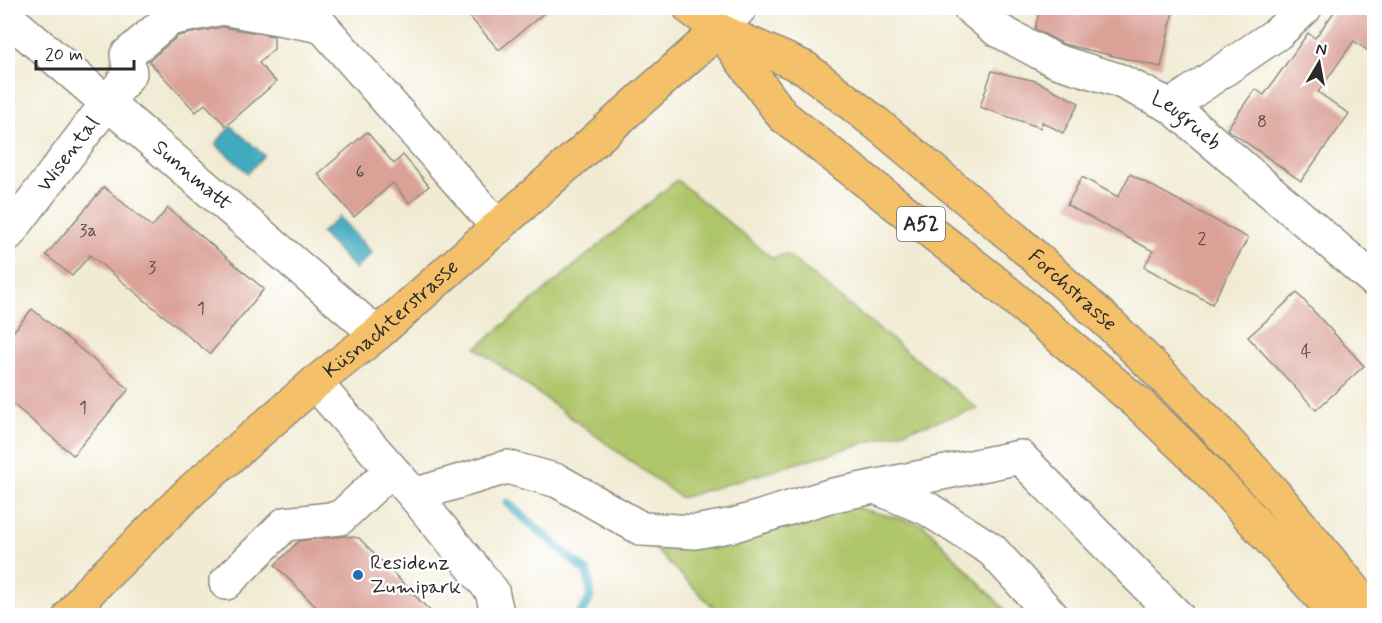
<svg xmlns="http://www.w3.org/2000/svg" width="1382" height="623" viewBox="0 0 1382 623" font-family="Mynerve,sans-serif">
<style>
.green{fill:#afc569;stroke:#6d784a;stroke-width:1.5}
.water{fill:#40abbf;stroke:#366b75;stroke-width:1.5}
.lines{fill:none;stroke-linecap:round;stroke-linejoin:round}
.stream{stroke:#40abbf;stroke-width:9}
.building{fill:#daa197}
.minor-casing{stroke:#8e8b7f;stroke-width:36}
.major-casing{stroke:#8e8b7f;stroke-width:36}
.highway-casing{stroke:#8e8b7f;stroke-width:36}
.minor{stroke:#fff;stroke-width:33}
.major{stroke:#f4c16a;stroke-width:33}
.highway{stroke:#f4c16a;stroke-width:33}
.poi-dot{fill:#1f6fb2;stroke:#fff;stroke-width:2}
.labels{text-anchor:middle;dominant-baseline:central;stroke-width:5;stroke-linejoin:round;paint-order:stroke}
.number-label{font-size:18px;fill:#574846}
.shield{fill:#fff;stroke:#6b6b6b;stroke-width:1.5}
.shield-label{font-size:20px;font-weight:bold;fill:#2b2b2b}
.street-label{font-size:21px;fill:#2b2b2b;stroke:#fff}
.poi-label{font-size:21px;fill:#2b2b2b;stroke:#fff;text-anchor:start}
</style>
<rect width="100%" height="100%" fill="#fff"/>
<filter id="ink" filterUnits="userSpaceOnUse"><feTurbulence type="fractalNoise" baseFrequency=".0167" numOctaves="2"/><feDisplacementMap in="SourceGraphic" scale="12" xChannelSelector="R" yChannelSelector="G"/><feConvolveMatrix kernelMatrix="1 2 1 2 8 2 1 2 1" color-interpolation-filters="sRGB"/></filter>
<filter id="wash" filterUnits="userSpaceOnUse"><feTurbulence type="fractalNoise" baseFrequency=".008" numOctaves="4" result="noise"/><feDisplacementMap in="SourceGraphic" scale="24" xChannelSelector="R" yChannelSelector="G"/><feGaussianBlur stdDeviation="1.35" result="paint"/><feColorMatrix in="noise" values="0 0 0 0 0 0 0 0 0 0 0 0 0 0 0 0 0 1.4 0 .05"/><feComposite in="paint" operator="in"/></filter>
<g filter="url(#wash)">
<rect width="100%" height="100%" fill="#f1ebd3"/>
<g class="green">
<path d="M677 180 772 258 786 254 978 409 681 498 476 348Z"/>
<path d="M846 505 924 525 1010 615H721L649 543Z"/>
</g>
<g class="water">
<path d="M231 126 264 155 248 173 215 144Z"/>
<path d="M339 217 372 253 355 269 321 233Z"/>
</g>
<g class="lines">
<path class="stream" d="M507 503 587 572C592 593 593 600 578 616"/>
</g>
<g id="blocks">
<g class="building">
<path d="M462 8H550L499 50Z"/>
<path d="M1040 8H1174L1161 67 1063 44 1035 29Z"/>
<path d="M1337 8H1374V55L1354 41 1318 92 1349 114 1301 181 1227 129 1255 89 1264 95 1308 33 1315 38Z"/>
<path d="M222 27 274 36V49L259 63 276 82 226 126 205 104 196 112 149 61 178 36Z"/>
<path d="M992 71 1036 81 1079 103 1063 133 1042 122 1041 128 980 107Z"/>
<path d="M367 132 394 164 403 155 429 186 409 203 393 183 354 217 318 174Z"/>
<path d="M1130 174 1248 238 1212 304 1144 267 1153 251 1067 205 1082 177 1118 197Z"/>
<path d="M104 187 152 227 168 208 264 289 210 354 90 255 72 276 46 255Z"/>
<path d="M1297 293 1364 366 1316 410 1248 337Z"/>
<path d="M32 309 129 389 73 455 8 400V338Z"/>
<path d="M344 536 359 538 434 615H324L275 565 299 541Z"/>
</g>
</g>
</g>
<g filter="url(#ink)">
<use href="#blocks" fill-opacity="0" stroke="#8e8b7f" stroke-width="1.5"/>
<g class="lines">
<g class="minor-casing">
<g id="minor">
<path id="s1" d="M970 8 996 29 1056 61 1118 80 1171 106 1374 280"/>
<path id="s2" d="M8 18 377 334"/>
<path d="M719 30 740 8"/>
<path d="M1171 106 1278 33 1305 8"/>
<path id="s3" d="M8 234 130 73 127 55 169 19 222 8 322 26 498 227"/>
<path d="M315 383 414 495 492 591 496 608 492 616"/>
<path d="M875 487 928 509 992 550 1052 616"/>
<path d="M414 495 507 467 558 481 642 529 695 532 734 525 829 496 1020 457 1177 616"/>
<path d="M226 583 285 524 340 518 391 470"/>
</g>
</g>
<g class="major-casing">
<g id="major">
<path id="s4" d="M70 616 89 591 192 490 315 383 377 334 719 30 690 8"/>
</g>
</g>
<g class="highway-casing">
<g id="highway">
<path id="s5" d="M719 30 805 68 876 123 1015 239 1112 326 1215 428 1275 494 1374 614"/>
<path d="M720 31 783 116 990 278 1139 404 1193 456 1243 509 1338 616"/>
</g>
</g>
<use href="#minor" class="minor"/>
<use href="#major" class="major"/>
<use href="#highway" class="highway"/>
</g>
</g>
<circle class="poi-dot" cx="358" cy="575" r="6"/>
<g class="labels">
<g class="number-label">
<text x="1262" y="122">8</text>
<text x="360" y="172">6</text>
<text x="88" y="231">3a</text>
<text x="1202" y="239">2</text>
<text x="152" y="268">3</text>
<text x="201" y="309">1</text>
<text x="1306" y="352">4</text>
<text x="83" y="408">1</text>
</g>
<rect class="shield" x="897" y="207" width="48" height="34" rx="4.5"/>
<g class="shield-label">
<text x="921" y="224">A52</text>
</g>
<g class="street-label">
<text stroke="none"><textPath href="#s1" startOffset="246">Leugrueb</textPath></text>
<text stroke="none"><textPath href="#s3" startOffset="100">Wisental</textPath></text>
<text stroke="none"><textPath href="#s2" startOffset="243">Sunnmatt</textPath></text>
<text stroke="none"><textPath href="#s5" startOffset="442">Forchstrasse</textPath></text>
<text stroke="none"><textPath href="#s4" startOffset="438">Küsnachterstrasse</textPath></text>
</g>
<g class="poi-label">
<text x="370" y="563">Residenz<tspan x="370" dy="24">Zumipark</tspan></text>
</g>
</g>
<rect width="1382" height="623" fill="none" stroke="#fff" stroke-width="30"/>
<g transform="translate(1319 63) rotate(10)" stroke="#ffffff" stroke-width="4.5" paint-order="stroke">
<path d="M0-4.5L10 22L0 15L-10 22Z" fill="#2b2b2b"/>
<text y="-9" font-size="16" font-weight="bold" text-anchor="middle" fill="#2b2b2b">N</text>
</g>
<path d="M36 60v9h98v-9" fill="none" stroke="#2b2b2b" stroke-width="3"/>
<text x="45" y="60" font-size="18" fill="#2b2b2b" stroke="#ffffff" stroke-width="4.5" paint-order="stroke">20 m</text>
</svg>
